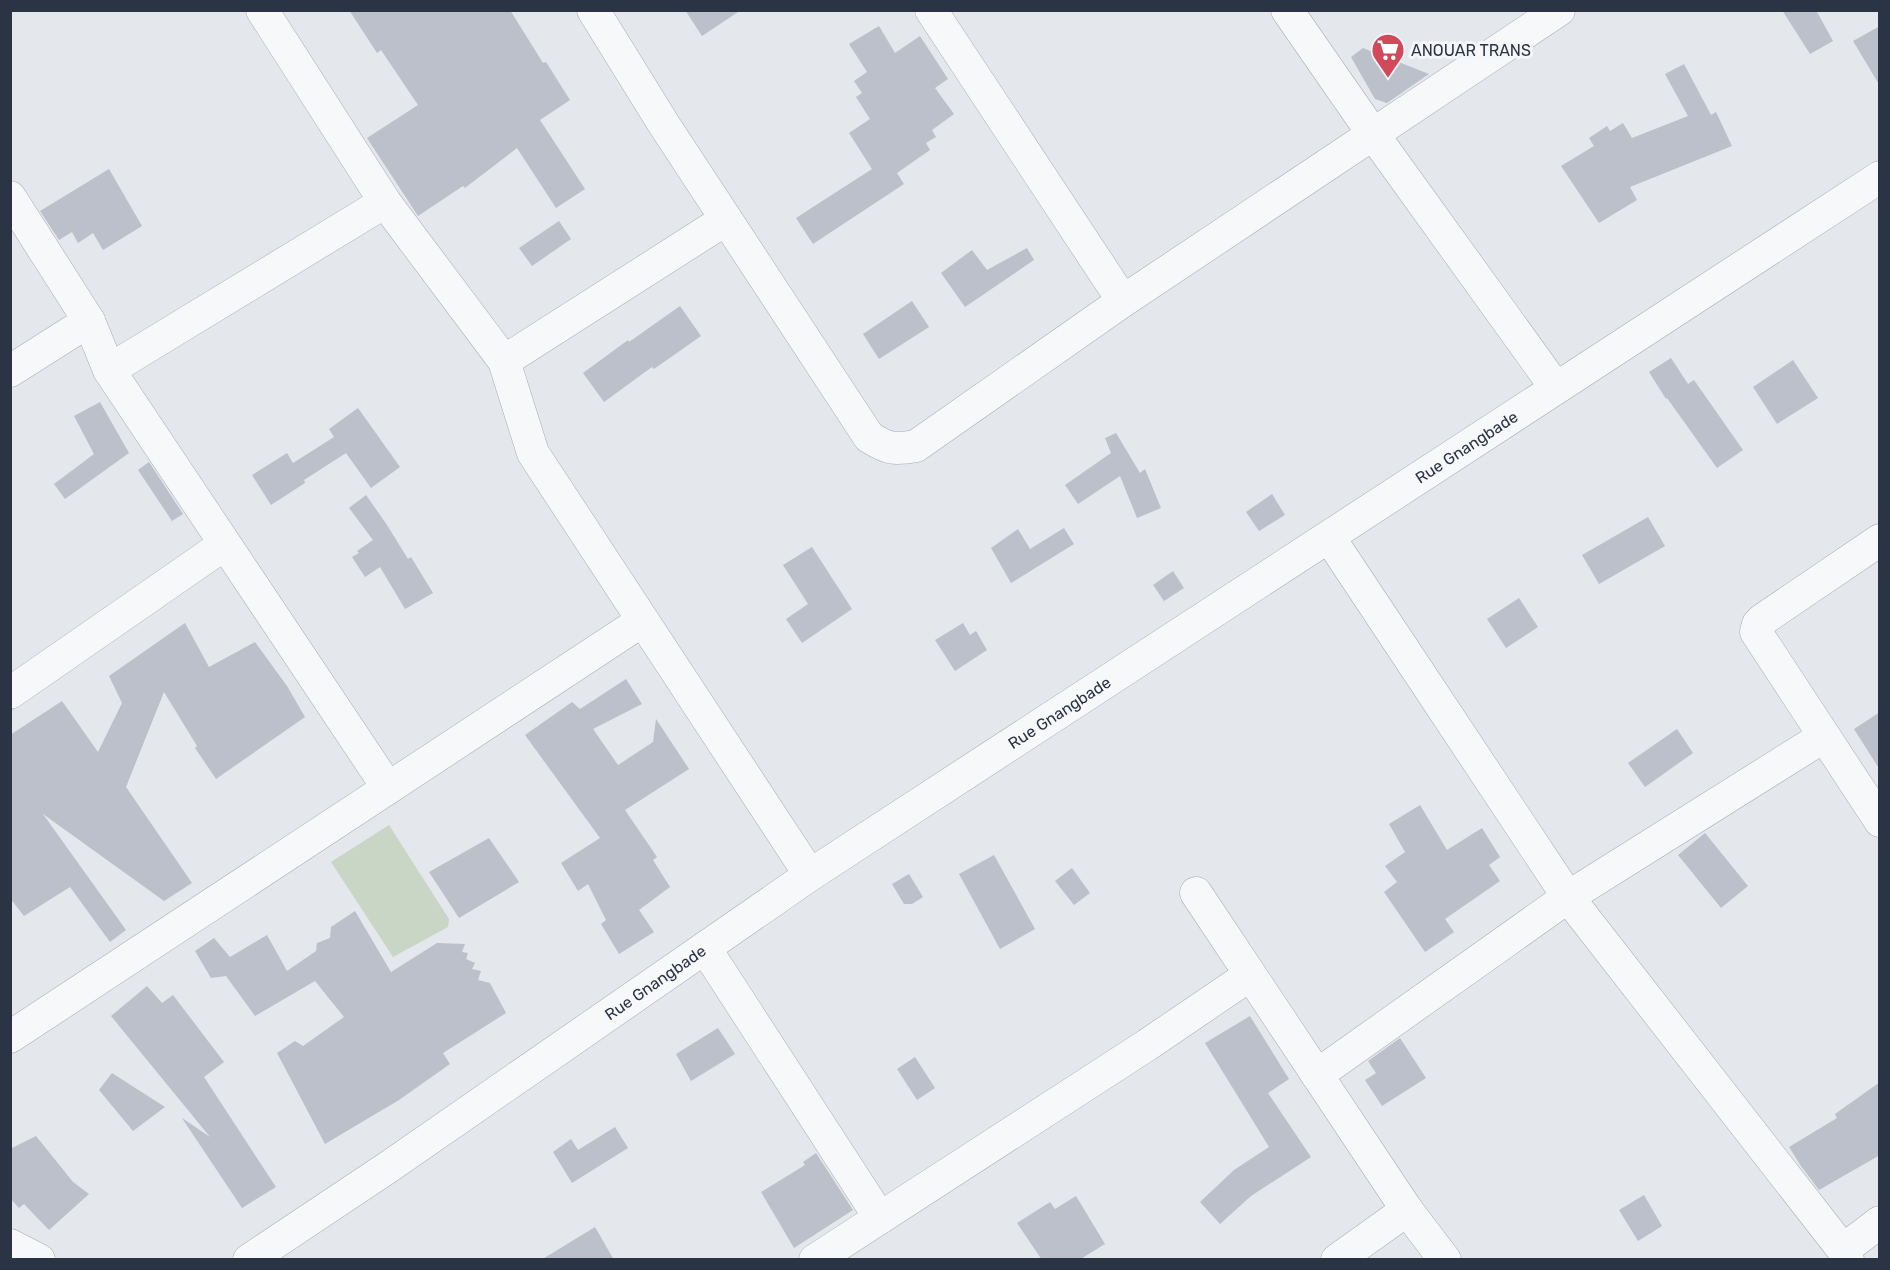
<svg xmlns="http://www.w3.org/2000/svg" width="1890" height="1270" viewBox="0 0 1890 1270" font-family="Rubik,sans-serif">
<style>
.green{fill:#c9d6c5}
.building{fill:#bbc0ca}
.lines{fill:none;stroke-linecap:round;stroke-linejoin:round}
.minor-casing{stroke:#a9aeb7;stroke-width:33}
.minor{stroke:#f7f8fa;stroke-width:32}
.labels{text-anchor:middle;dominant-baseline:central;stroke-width:6;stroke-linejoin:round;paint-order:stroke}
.poi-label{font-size:16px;fill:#2b3445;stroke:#f4f6f9;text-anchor:start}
.street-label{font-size:16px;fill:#2b3445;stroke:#f4f6f9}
</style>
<rect width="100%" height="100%" fill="#e4e7ec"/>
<path class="green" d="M389 825 449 919 448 927 393 957 331 862Z"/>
<g class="building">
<path d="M349 10H510L543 63 546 62 570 100 540 120 585 189 556 208 517 148 465 188 463 186 418 216 367 138 418 105 381 50 377 53Z"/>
<path d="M685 10H741L702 36Z"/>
<path d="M1782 10H1816L1833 41 1810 54Z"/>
<path d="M879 26 895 53 920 36 948 79 935 88 954 114 932 130 936 137 926 143 930 150 897 173 904 184 813 244 796 218 872 169 849 133 870 119 856 97 862 93 854 81 867 72 849 44Z"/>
<path d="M1880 26V86L1853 41Z"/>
<path d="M1363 48 1429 74 1387 103 1375 99 1351 57Z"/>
<path d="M1684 64 1711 115 1716 112 1732 146 1630 187 1637 200 1599 223 1561 166 1594 146 1589 138 1607 126 1610 131 1623 123 1632 138 1688 116 1665 74Z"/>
<path d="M109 169 142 226 103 250 93 233 78 243 72 232 59 240 40 211Z"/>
<path d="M559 221 571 239 532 266 519 248Z"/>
<path d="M1027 248 1034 260 965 307 941 273 972 250 987 270Z"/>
<path d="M912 301 929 327 879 359 863 334Z"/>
<path d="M680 306 701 336 654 369 652 367 604 402 583 373 628 340 629 342Z"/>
<path d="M1671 358 1688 384 1694 380 1743 450 1717 468 1667 398 1666 399 1649 372Z"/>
<path d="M1793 360 1818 398 1777 424 1753 387Z"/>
<path d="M100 402 129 453 65 499 54 484 94 454 74 416Z"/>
<path d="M358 408 400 467 371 488 346 453 304 480 305 483 271 505 252 475 287 453 293 463 334 437 329 429Z"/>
<path d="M1116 433 1140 473 1145 469 1161 508 1137 518 1120 476 1078 504 1065 485 1111 453 1105 438Z"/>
<path d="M149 462 183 514 172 521 138 470Z"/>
<path d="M1272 494 1285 515 1259 531 1246 512Z"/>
<path d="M366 495 387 525 408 559 411 557 433 593 405 609 380 567 365 577 352 557 359 553 357 551 373 540 349 508Z"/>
<path d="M1648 517 1665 546 1599 584 1582 555Z"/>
<path d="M1064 528 1074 544 1011 583 991 548 1018 529 1030 549Z"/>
<path d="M812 547 852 609 802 643 786 619 808 604 783 565Z"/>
<path d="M1173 571 1184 588 1164 601 1153 585Z"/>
<path d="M1519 598 1538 627 1506 648 1487 619Z"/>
<path d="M185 623 209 667 255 642 287 686 305 717 216 779 195 748 197 746 164 692 126 787 192 883 164 901 43 814 126 930 110 942 70 887 24 916 10 898V735L62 701 98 752 122 703 109 676Z"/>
<path d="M963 623 970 635 976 631 987 650 955 671 935 640Z"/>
<path d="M626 679 642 704 593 729 618 765 653 742 656 719 689 769 625 810 657 857 653 860 670 887 639 910 654 932 619 954 601 924 606 920 588 884 578 891 561 863 600 838 525 735 572 702 580 709Z"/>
<path d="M1880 712V770L1854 729Z"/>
<path d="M1677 729 1693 753 1645 787 1628 763Z"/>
<path d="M1420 805 1447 850 1482 828 1500 857 1489 865 1500 881 1445 919 1454 932 1425 952 1384 892 1397 882 1385 866 1405 852 1389 824Z"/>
<path d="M1705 833 1748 886 1721 908 1678 855Z"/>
<path d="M489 838 519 882 459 918 429 872Z"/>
<path d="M994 855 1035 929 1000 949 959 874Z"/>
<path d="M1072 868 1090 893 1074 905 1055 881Z"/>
<path d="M909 874 923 897 912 904H904L892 884Z"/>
<path d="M355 911 391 972 437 943 465 944 462 952 468 953 466 959 475 963 472 969 481 971 478 980 490 983 506 1013 443 1053 450 1064 399 1100 325 1144 277 1053 295 1041 303 1046 344 1017 315 981 255 1016 226 976 211 978 195 951 214 938 230 957 267 935 287 971 316 951 317 943 330 938 331 927Z"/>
<path d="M147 986 162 1003 173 995 224 1062 204 1077 276 1187 242 1208 182 1118 210 1137 111 1016Z"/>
<path d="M1250 1016 1289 1079 1268 1093 1311 1157 1251 1196 1220 1224 1200 1202 1234 1170 1269 1147 1205 1043Z"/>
<path d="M718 1028 735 1054 691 1081 676 1054Z"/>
<path d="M1400 1038 1426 1078 1382 1106 1365 1080 1376 1073 1368 1061Z"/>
<path d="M915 1057 935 1088 917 1100 897 1069Z"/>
<path d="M112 1073 165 1107 133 1131 99 1090Z"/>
<path d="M1880 1082V1155L1819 1190 1801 1166 1789 1147 1837 1118 1835 1114Z"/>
<path d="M615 1127 628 1148 572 1183 553 1152 571 1139 578 1150Z"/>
<path d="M36 1136 73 1182 89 1194 49 1230 24 1204 19 1208 10 1198V1149Z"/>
<path d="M816 1153 853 1210 794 1248 761 1192 805 1165 803 1162Z"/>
<path d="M1644 1195 1662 1226 1638 1241 1619 1210Z"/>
<path d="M1076 1196 1105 1244 1079 1260H1042L1017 1223 1050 1202 1055 1209Z"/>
<path d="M595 1227 614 1260H541Z"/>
</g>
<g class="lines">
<g class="minor-casing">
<g id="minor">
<path d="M262 10 385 202 504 361 533 453 810 875"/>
<path d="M593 10 663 123 869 437C888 449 894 450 916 446L1123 301 1559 10"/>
<path d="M931 10 1123 301"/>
<path d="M1287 10 1373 134 1556 388"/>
<path d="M10 197 89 321 109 370 388 788"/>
<path d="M504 361 725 220"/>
<path d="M109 370 385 202"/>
<path d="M10 371 89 321"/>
<path d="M1329 537 1568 897 1843 1250 1848 1260"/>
<path d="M1880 540 1762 620 1758 624 1756 632 1880 821"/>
<path d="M10 693 225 544"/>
<path d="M1196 893 1407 1210 1445 1260"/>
<path d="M705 948 880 1218"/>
<path d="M10 1037 642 621"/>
<path d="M1317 1075 1568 897 1823 737"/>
<path d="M10 1245 39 1260"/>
<path d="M1843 1250 1880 1222"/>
<path id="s1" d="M249 1260 387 1168 810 875 1880 177"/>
<path d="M815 1260 1147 1045 1250 975"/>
<path d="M1337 1260 1407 1210"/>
</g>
</g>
<use href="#minor" class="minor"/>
</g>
<defs>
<g id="supermarket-pin" transform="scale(1.725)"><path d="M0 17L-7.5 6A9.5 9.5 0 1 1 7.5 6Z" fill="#d1495b" stroke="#f4f6f9"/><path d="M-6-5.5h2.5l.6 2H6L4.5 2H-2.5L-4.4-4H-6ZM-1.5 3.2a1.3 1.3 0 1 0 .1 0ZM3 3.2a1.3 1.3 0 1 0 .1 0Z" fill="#fff"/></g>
</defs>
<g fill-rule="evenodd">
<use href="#supermarket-pin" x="1388" y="50"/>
</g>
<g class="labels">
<g class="poi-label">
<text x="1411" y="50">ANOUAR TRANS</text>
</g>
<g class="street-label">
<text stroke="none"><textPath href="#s1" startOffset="1464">Rue Gnangbade</textPath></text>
<text stroke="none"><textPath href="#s1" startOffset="978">Rue Gnangbade</textPath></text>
<text stroke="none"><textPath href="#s1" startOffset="492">Rue Gnangbade</textPath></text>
</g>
</g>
<rect width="1890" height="1270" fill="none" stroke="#2b3445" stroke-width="24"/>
</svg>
